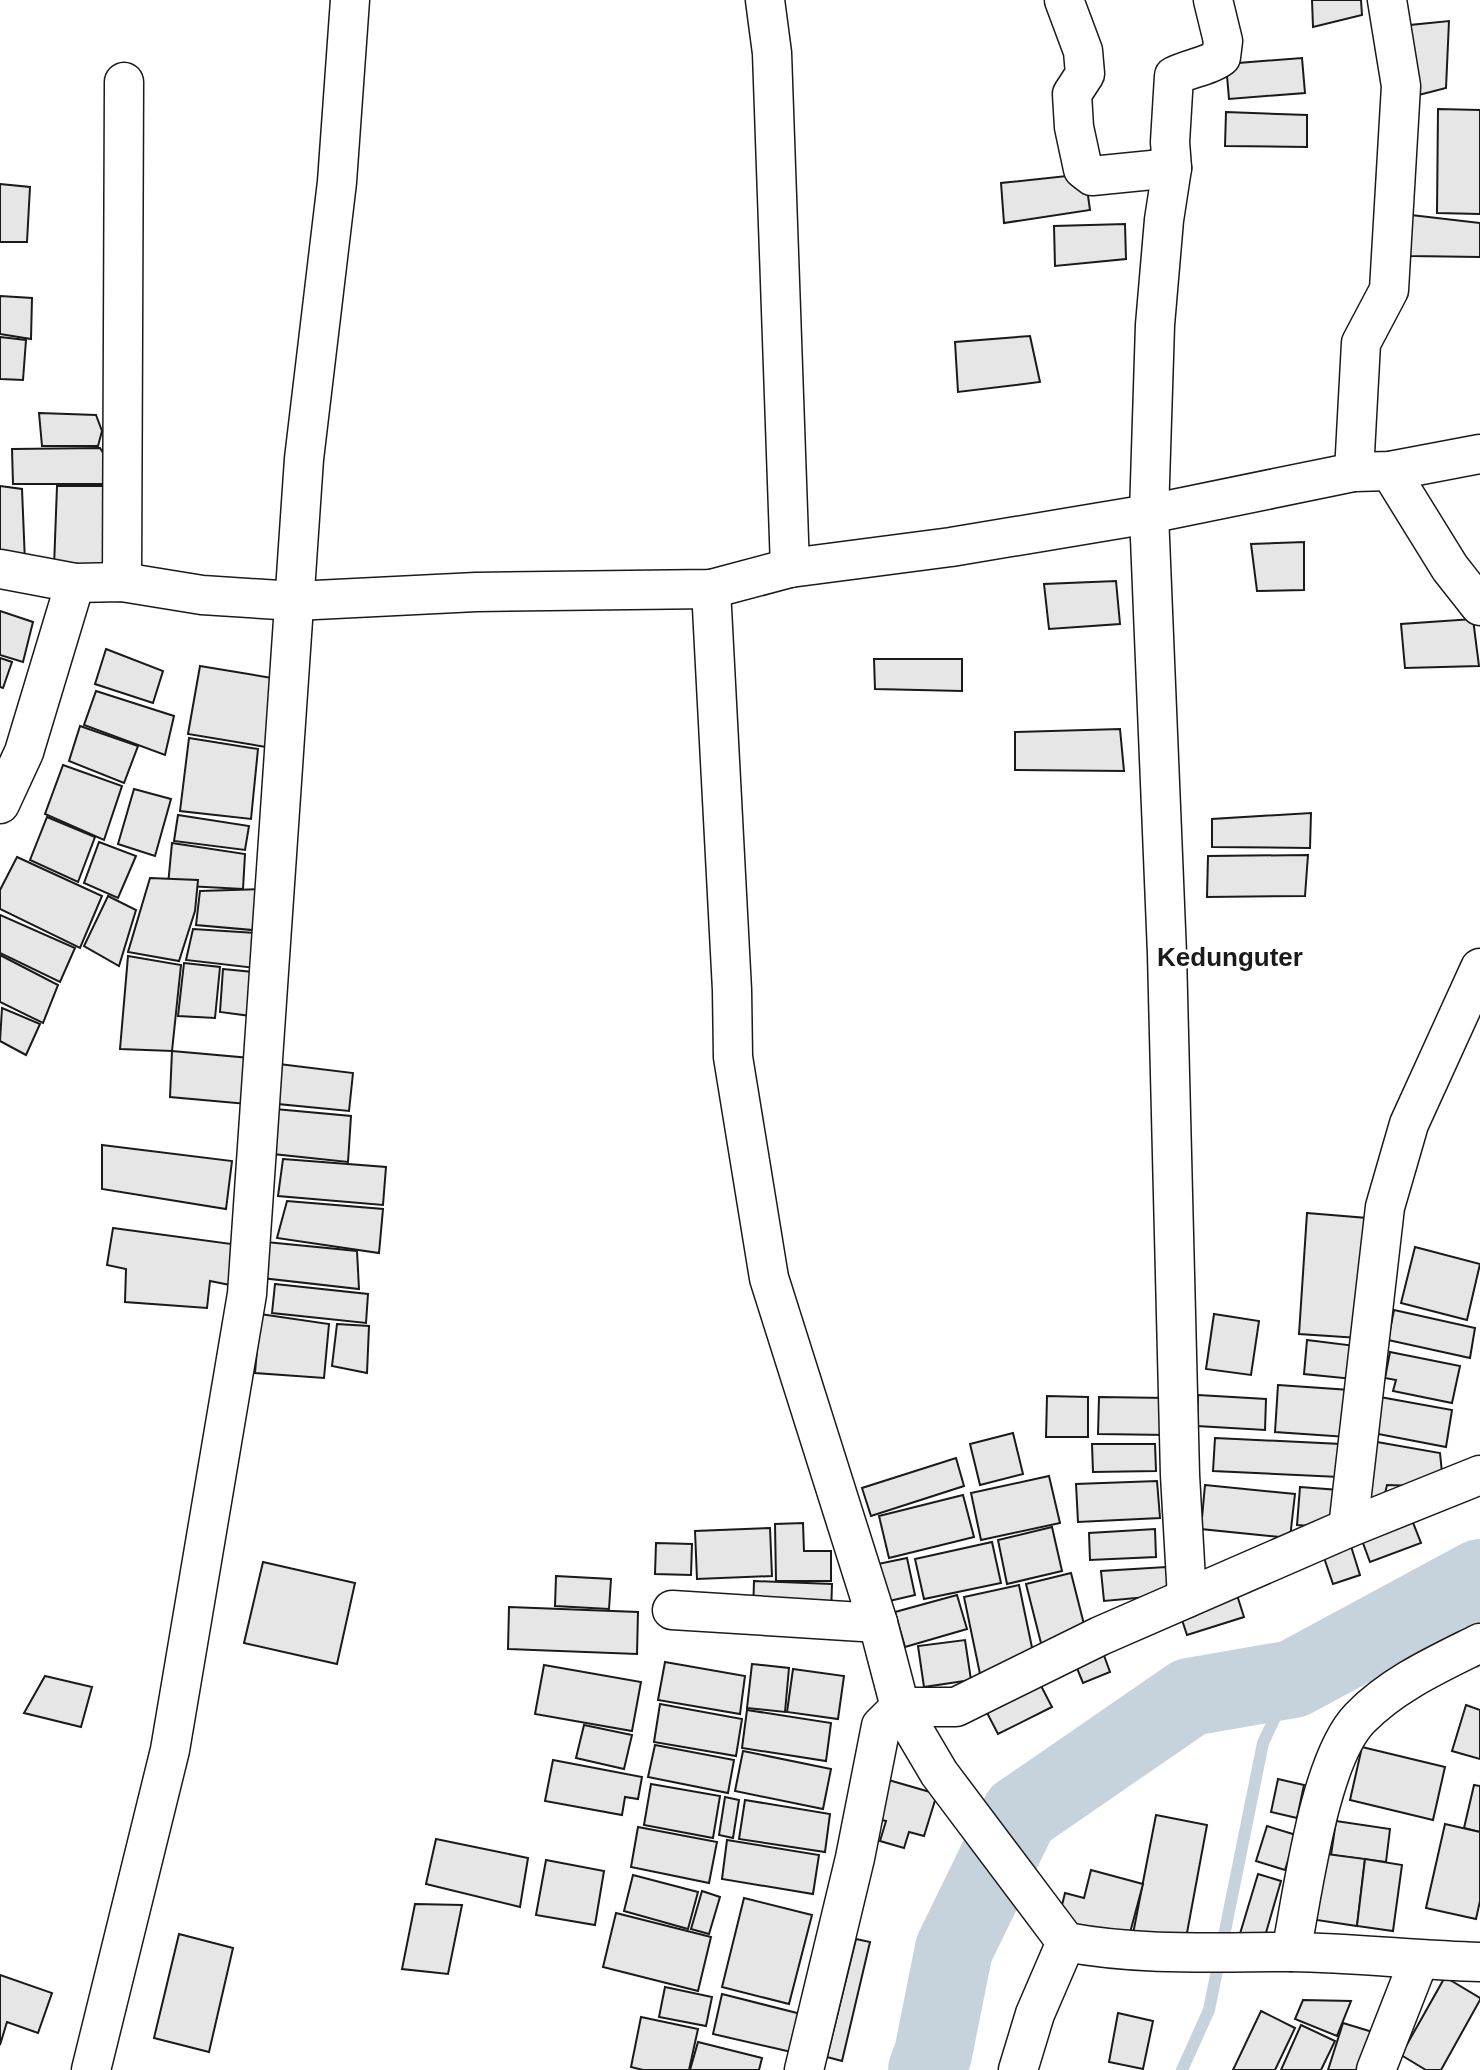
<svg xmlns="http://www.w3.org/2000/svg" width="1480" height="2070" viewBox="0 0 1480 2070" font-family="Arial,sans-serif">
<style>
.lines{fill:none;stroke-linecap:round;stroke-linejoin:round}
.stream{stroke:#c6d2dc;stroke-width:12}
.river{stroke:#c6d2dc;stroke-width:78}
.building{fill:#e6e6e6;stroke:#1a1a1a;stroke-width:2}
.street-casing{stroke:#1a1a1a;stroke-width:41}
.street{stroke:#fff;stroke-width:38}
.labels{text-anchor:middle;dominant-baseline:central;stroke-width:6;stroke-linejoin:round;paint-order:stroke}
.quarter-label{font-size:26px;font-weight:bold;fill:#1a1a1a;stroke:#fff}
</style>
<rect width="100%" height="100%" fill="#fff"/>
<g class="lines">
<path class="stream" d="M1182 2070 1209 2010 1263 1743 1293 1679"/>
<path class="river" d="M927 2070 933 2054 954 1949 1020 1814 1190 1697 1293 1679 1480 1578"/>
</g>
<g class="building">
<path d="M1312 0H1361L1362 15 1313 27Z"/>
<path d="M1449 21 1446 88 1411 97 1410 25Z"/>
<path d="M1302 58 1305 93 1229 99 1226 64Z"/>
<path d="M1438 109 1480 110V214L1437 213Z"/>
<path d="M1226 112 1307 115V147L1225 146Z"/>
<path d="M1085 174 1090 210 1004 223 1001 183Z"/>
<path d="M0 184 30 187 27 242H0Z"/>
<path d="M1411 215 1480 223V257L1410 256Z"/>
<path d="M1125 224 1126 259 1055 266 1054 226Z"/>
<path d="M0 296 32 298 31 339 0 334Z"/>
<path d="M1030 336 1040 382 958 392 955 342Z"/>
<path d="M0 337 26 340 23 380 0 379Z"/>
<path d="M39 413 96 415 102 431 98 446H42Z"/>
<path d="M100 448 112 467 105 484H13L12 449Z"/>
<path d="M0 486 22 489 25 562 0 560Z"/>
<path d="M57 486H110L112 564 54 567Z"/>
<path d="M1304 542V590L1257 591 1251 544Z"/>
<path d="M1116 581 1120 624 1049 629 1044 584Z"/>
<path d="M0 611 33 622 23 662 0 655Z"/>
<path d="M1473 619 1479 666 1405 668 1401 624Z"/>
<path d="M106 649 163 671 153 703 95 684Z"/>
<path d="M0 658 12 662 3 688 0 687Z"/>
<path d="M874 659H962V691L875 689Z"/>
<path d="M200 666 278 679 272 748 188 734Z"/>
<path d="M96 691 174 716 165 755 84 725Z"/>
<path d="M80 726 138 746 124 783 69 761Z"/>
<path d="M1120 729 1124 771 1015 770V732Z"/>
<path d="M189 738 258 749 251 819 180 811Z"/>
<path d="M63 765 122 786 104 840 45 814Z"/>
<path d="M134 789 171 799 155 856 118 844Z"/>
<path d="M1311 813 1310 848 1212 847V819Z"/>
<path d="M178 815 249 826 245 850 174 841Z"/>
<path d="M47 817 95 837 78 882 30 860Z"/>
<path d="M99 842 136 856 118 898 84 883Z"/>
<path d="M172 843 245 854 243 889 168 885Z"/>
<path d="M1308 855 1305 896 1207 897 1208 856Z"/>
<path d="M17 857 102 896 80 948 0 909V890Z"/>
<path d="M150 878 198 880 195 911 179 961 128 952Z"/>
<path d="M265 889 263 931 196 925 200 891Z"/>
<path d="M108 896 136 910 119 966 84 946Z"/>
<path d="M0 915 75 948 60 982 0 953Z"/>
<path d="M193 929 257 933 255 968 186 960Z"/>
<path d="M0 955 58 985 43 1023 0 1002Z"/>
<path d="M128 956 181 965 172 1051 120 1049Z"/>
<path d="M184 963 220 967 215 1018 178 1016Z"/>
<path d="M223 969 253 972 251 1016 220 1012Z"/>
<path d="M2 1008 40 1024 26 1055 0 1041Z"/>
<path d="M172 1051 250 1058 247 1104 170 1097Z"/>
<path d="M279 1064 353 1073 349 1111 278 1104Z"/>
<path d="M275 1109 351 1116 348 1162 273 1154Z"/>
<path d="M102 1145 232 1161 226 1209 102 1189Z"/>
<path d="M283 1159 386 1167 383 1205 278 1196Z"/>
<path d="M287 1201 383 1209 379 1253 277 1238Z"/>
<path d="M1307 1213 1367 1218 1359 1338 1299 1334Z"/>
<path d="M113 1228 239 1245 235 1286 210 1281 207 1308 125 1302 126 1269 107 1265Z"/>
<path d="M266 1242 357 1251 359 1289 262 1278Z"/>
<path d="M1415 1247 1480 1264 1467 1320 1401 1303Z"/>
<path d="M275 1284 368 1294 366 1323 272 1313Z"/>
<path d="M1394 1310 1475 1328 1470 1358 1388 1340Z"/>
<path d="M260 1314 329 1324 324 1378 255 1373Z"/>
<path d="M1214 1314 1259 1321 1251 1375 1206 1369Z"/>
<path d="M337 1324 369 1326 367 1373 332 1366Z"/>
<path d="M1307 1340 1356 1346 1353 1379 1304 1374Z"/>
<path d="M1390 1352 1460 1366 1452 1403 1393 1391 1396 1380 1385 1378Z"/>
<path d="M1278 1385 1350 1390 1347 1437 1275 1432Z"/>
<path d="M1198 1395 1266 1399 1265 1430 1197 1426Z"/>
<path d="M1047 1396 1088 1397V1437H1046Z"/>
<path d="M1099 1397 1169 1398 1168 1435 1098 1434Z"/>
<path d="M1380 1397 1452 1410 1446 1447 1373 1433Z"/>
<path d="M1013 1433 1023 1474 980 1485 970 1444Z"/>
<path d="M1215 1438 1341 1444 1339 1477 1213 1471Z"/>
<path d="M1377 1442 1440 1453 1442 1473 1418 1486 1387 1485 1383 1503 1367 1501Z"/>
<path d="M1092 1444H1155L1156 1471 1093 1472Z"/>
<path d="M956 1458 964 1486 871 1516 862 1488Z"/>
<path d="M1049 1476 1060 1523 981 1540 971 1493Z"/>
<path d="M1157 1481 1160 1518 1078 1522 1076 1484Z"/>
<path d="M1205 1485 1295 1494 1290 1538 1201 1529Z"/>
<path d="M1300 1487 1339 1490 1336 1528 1297 1525Z"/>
<path d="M963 1495 974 1537 889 1558 879 1516Z"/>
<path d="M1410 1515 1421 1543 1370 1562 1360 1535Z"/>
<path d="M803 1523 804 1551H831V1581H776L775 1524Z"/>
<path d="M1052 1527 1062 1571 1007 1584 998 1540Z"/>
<path d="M770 1528 772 1576 697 1579 695 1531Z"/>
<path d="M1155 1529 1156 1557 1090 1560 1089 1533Z"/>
<path d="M992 1542 1001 1583 924 1599 915 1559Z"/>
<path d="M656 1543 692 1544 691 1575 655 1574Z"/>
<path d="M1350 1543 1360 1575 1333 1584 1322 1552Z"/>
<path d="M907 1558 915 1595 885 1602 878 1564Z"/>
<path d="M263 1562 355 1583 337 1664 244 1643Z"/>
<path d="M1166 1567 1169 1595 1104 1601 1101 1571Z"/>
<path d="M1071 1573 1088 1640 1043 1651 1026 1584Z"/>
<path d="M556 1576 611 1579 609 1609 555 1606Z"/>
<path d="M754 1581 832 1584 831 1615 753 1613Z"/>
<path d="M1019 1585 1035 1662 980 1674 964 1597Z"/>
<path d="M957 1595 967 1629 905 1647 895 1612Z"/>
<path d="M1237 1595 1244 1617 1187 1635 1180 1614Z"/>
<path d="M509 1607 638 1612 637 1654 508 1649Z"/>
<path d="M965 1640 971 1680 924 1687 918 1646Z"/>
<path d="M1102 1650 1110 1672 1083 1683 1074 1661Z"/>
<path d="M665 1662 745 1676 740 1714 658 1700Z"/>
<path d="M752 1664 789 1668 785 1712 747 1708Z"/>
<path d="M544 1665 641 1682 632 1731 535 1714Z"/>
<path d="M793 1669 844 1676 838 1719 787 1712Z"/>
<path d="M45 1676 92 1687 81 1727 24 1713Z"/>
<path d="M1038 1680 1052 1707 998 1734 984 1707Z"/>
<path d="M660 1704 742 1719 736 1756 654 1742Z"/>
<path d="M1466 1705 1480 1710V1759L1452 1751Z"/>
<path d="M747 1710 831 1723 826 1761 742 1748Z"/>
<path d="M584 1725 632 1735 624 1769 576 1758Z"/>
<path d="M655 1745 734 1760 728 1793 648 1777Z"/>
<path d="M1362 1747 1445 1767 1433 1820 1350 1800Z"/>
<path d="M743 1751 831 1769 823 1809 735 1791Z"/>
<path d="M553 1760 642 1777 638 1799 625 1797 622 1815 545 1801Z"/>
<path d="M885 1779 937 1794 924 1836 909 1832 904 1848 880 1841 886 1821 874 1818Z"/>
<path d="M1278 1779 1304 1785 1297 1818 1271 1812Z"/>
<path d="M651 1784 720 1796 713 1838 644 1825Z"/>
<path d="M1474 1785 1480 1786V1832L1464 1828Z"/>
<path d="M725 1797 739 1800 733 1838 719 1835Z"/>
<path d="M745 1800 830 1814 825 1852 739 1839Z"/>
<path d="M1156 1815 1207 1825 1184 1949 1132 1939Z"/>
<path d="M1336 1821 1390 1829 1386 1862 1331 1855Z"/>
<path d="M1445 1824 1480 1832V1901L1476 1919 1426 1908Z"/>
<path d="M1267 1826 1296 1835 1285 1870 1256 1861Z"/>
<path d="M638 1827 717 1842 709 1883 631 1867Z"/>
<path d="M436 1839 528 1858 520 1907 426 1884Z"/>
<path d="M727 1840 819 1855 813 1894 722 1879Z"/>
<path d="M1319 1853 1365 1859 1357 1926 1310 1919Z"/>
<path d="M1365 1859 1402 1865 1393 1931 1357 1926Z"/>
<path d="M546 1860 604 1871 595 1925 536 1915Z"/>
<path d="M1091 1870 1143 1884 1127 1944 1057 1925 1065 1893 1084 1898Z"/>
<path d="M1258 1874 1281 1881 1263 1943 1239 1937Z"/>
<path d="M633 1875 698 1892 688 1929 624 1911Z"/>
<path d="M702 1891 720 1897 709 1934 691 1929Z"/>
<path d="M744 1898 812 1915 789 2004 722 1987Z"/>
<path d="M415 1904 462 1905 448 1974 402 1969Z"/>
<path d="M616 1913 711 1937 698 1991 603 1967Z"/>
<path d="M179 1934 233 1948 209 2052 154 2038Z"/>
<path d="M856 1939 870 1942 842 2061 827 2057Z"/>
<path d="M0 1975 52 1993 38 2033 7 2022 0 2045Z"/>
<path d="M1445 1977 1480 1998V2000L1441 2070H1426L1401 2055Z"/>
<path d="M665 1987 712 1997 706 2026 659 2017Z"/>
<path d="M722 1994 805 2015 796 2053 713 2034Z"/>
<path d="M1303 2000 1351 2001 1337 2036 1295 2019Z"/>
<path d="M1261 2011 1295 2028 1275 2070H1233Z"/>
<path d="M1118 2013 1153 2021 1143 2069 1109 2062Z"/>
<path d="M641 2017 698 2029 689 2070H643L631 2067Z"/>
<path d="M1343 2023 1379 2034 1369 2070H1328Z"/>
<path d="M1301 2025 1335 2041 1321 2070H1281Z"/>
<path d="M698 2042 762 2058 759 2070H690Z"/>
</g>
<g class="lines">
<g class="street-casing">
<g id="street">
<path d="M765 0 772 53 790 568"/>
<path d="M1064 0 1083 51 1085 74 1072 94 1074 127 1083 169 1092 176 1172 168"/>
<path d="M1390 471 1450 568 1480 606"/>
<path d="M1354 472 1361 343 1389 290 1401 86 1387 0"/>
<path d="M0 569 75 583 122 582 202 595 295 601 476 592 711 589 790 568 951 547 1149 514 1354 472 1390 471 1480 454"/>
<path d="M122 582 124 82"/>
<path d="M711 589 732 990 733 1057 769 1278 878 1623 900 1707 939 1773 1066 1942C1140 1956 1216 1952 1291 1952 1354 1953 1417 1960 1480 1962"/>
<path d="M0 804 24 752 75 583"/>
<path d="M1348 1528 1385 1207 1409 1124 1480 968"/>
<path d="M1187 1598 1180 1475 1167 954 1149 514 1155 325 1164 220 1172 168 1170 142 1174 76C1188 69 1211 65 1221 57L1223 41 1213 0"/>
<path d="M672 1610 878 1623"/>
<path d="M1291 1952C1303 1893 1319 1760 1360 1718 1393 1684 1438 1664 1480 1643"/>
<path d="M91 2070 170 1750 247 1294 304 459 337 182 350 0"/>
<path d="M804 2070 855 1858 881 1726 900 1707H956L1100 1636 1348 1528 1480 1475"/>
<path d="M1018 2070 1035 2014 1066 1942"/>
<path d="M1376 2070 1419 1960"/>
</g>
</g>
<use href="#street" class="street"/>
</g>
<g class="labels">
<g class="quarter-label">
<text x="1230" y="957">Kedunguter</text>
</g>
</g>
</svg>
